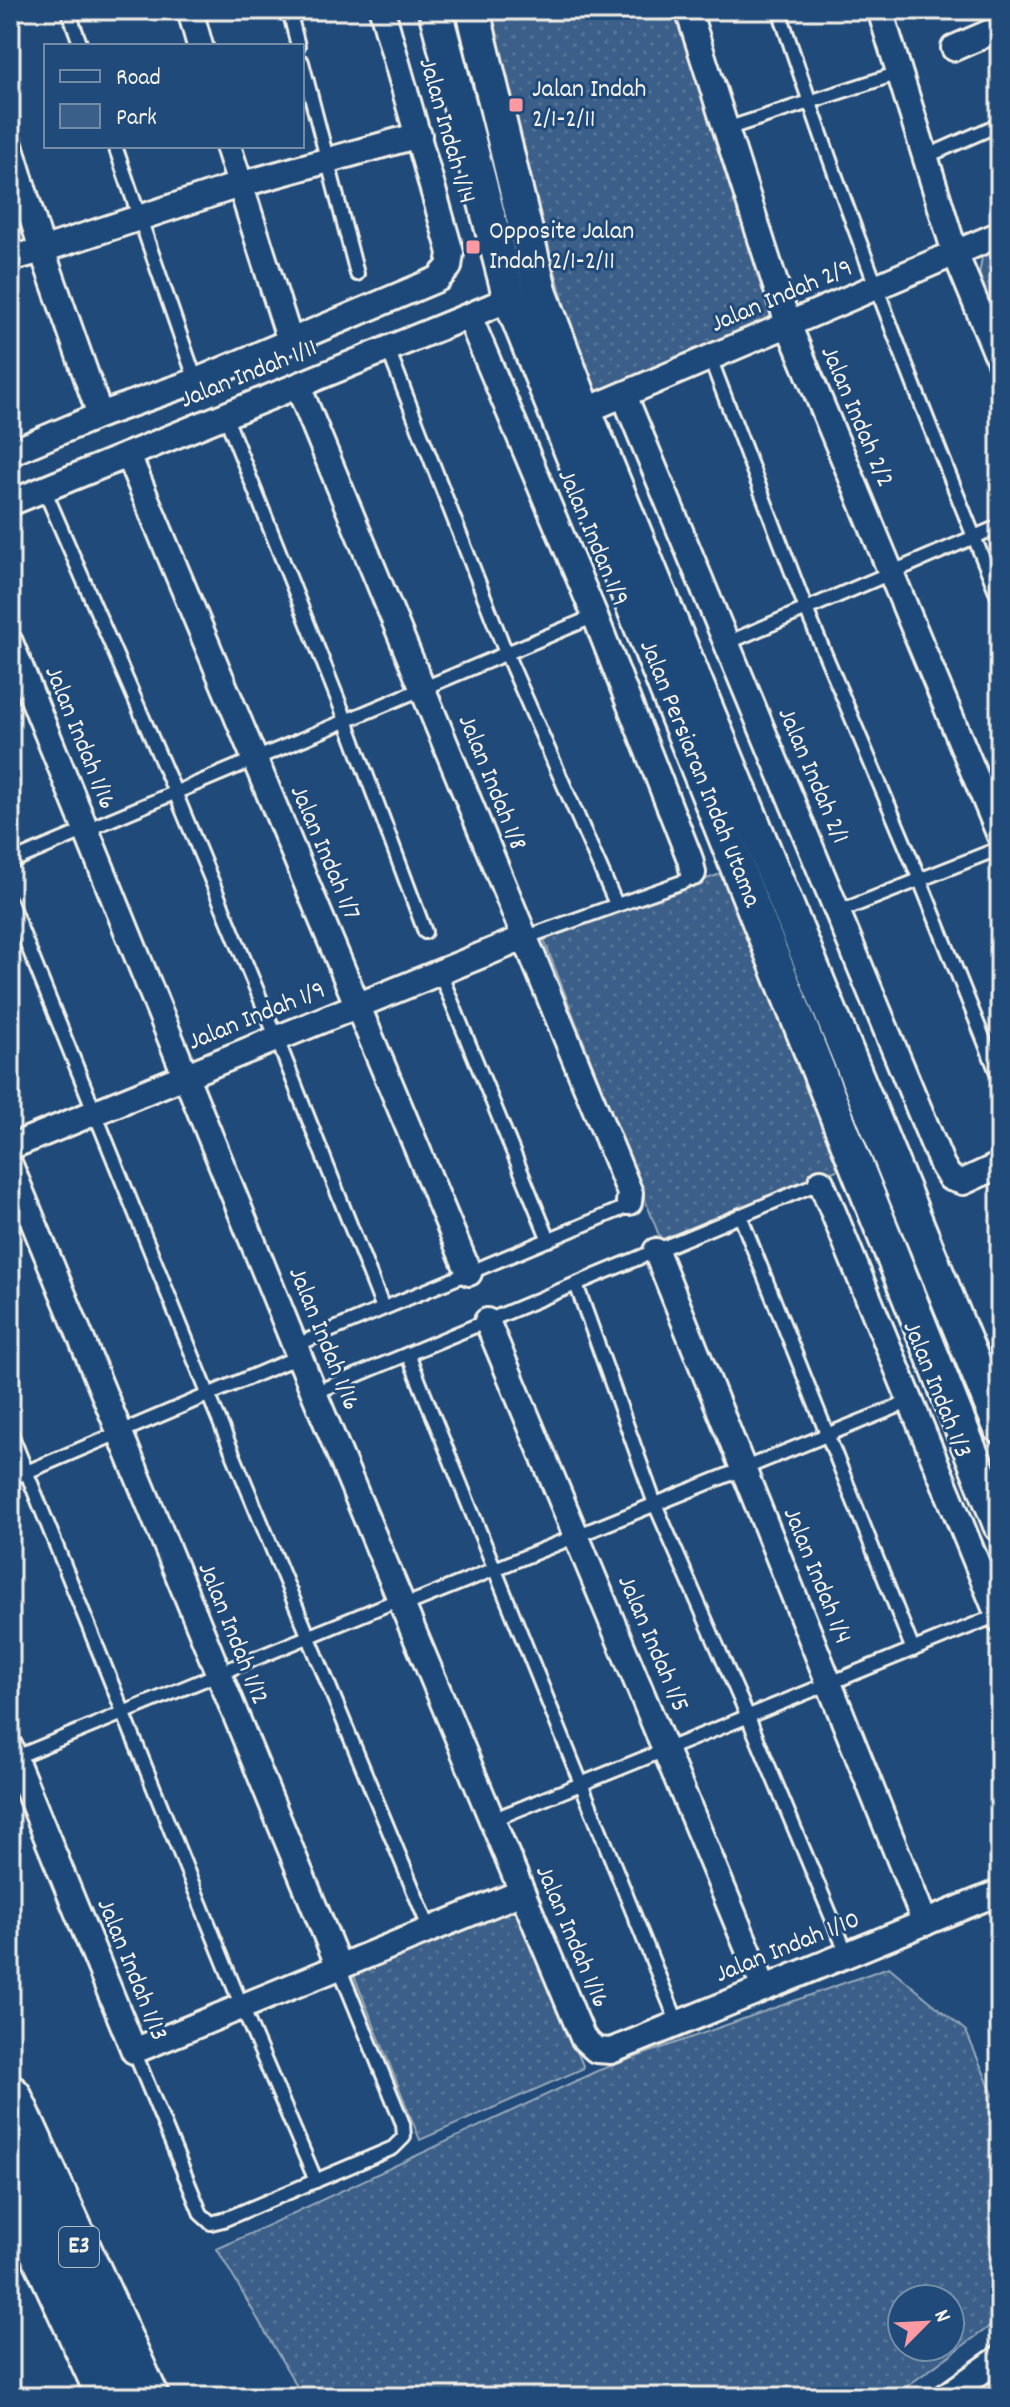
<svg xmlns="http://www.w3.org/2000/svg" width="1010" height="2407" viewBox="0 0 1010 2407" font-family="Dekko,sans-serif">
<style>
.green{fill:url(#green-dots);stroke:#97a8b8;stroke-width:2;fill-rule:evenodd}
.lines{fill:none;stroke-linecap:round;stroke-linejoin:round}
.lane-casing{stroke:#f4f1e8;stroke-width:18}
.street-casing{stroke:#f4f1e8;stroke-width:30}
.secondary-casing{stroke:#f4f1e8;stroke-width:38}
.highway-casing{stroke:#f4f1e8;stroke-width:48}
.lane{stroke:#1f4a7a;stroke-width:12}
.street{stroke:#1f4a7a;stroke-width:24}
.secondary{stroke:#1f4a7a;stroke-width:32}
.highway{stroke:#1f4a7a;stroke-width:42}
.poi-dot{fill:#ff9aa2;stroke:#1f4a7a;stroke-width:3}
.labels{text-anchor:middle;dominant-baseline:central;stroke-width:6;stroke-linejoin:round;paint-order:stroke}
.shield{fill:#1f4a7a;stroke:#b4bfc7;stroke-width:2}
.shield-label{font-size:24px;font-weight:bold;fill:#f4f1e8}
.poi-label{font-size:26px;fill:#f4f1e8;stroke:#1f4a7a;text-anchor:start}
.street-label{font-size:26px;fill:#f4f1e8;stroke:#1f4a7a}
</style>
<defs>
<pattern id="green-dots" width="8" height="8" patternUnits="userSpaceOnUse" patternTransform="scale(2)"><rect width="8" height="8" fill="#3a5f88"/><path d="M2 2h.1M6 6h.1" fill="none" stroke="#577699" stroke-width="1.8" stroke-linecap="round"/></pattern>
</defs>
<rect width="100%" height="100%" fill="#1f4a7a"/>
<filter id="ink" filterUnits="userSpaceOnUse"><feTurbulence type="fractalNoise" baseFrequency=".0125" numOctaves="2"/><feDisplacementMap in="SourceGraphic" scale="16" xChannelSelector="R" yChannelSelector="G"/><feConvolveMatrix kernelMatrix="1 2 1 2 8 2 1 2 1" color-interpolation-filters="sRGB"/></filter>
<g filter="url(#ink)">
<g class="green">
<path d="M484 10H677L776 318 590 399Z"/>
<path d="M1000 244V325L978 281 983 251Z"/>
<path d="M736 868 856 1162 662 1243 544 940Z"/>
<path d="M518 1908 584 2068 420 2140 353 1973Z"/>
<path d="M889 1967 966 2031 1000 2111V2202L994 2205 990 2251 1000 2278V2319L892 2397H303L217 2249 597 2071ZM950 2299V2347H902V2299Z"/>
</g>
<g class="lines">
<g class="lane-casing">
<g id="lane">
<path d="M68 10 81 46"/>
<path d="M289 10 298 46"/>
<path d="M779 10C844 210 921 407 1000 601"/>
<path d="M302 62 357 274"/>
<path d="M726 129 899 73"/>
<path d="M115 146 196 381"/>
<path d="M925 157 1000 124"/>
<path d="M388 349 506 653 616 904"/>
<path d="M710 358 806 609 920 880 1000 1080"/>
<path d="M225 415 346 720 425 932"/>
<path d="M44 489 175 792 277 1039 383 1308"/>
<path d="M727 643 1000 526"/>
<path d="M10 862 595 616"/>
<path d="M10 902 209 1396 430 1930"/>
<path d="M838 912 1000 848"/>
<path d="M524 938 685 881 693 873"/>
<path d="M440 973 549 1240"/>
<path d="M740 1215 913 1650"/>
<path d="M576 1284 655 1504 748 1717 847 1954"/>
<path d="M296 1345 624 1208 629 1202"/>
<path d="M408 1354 678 2024"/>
<path d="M314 1393 821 1182"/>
<path d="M10 1431 242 2007 316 2181"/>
<path d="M10 1479 300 1356"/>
<path d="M403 1606 911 1401"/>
<path d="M14 1758 400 1599"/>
<path d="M492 1820 998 1615"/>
<path d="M134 2051 201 2214 211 2223 223 2220 393 2148 404 2137 403 2124 339 1967"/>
<path d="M968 2380 980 2397"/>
</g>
</g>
<g class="street-casing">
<g id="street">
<path d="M190 10 200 46"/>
<path d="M688 10 788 324 1000 836"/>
<path d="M880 10 955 253 1000 362"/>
<path d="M954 48 1000 28"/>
<path d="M10 145 42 250 100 415"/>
<path d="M228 146 290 341"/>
<path d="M10 259 42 250 239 185 419 135"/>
<path d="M469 316 595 616 690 859 693 873"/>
<path d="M298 386 630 1193 629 1202"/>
<path d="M624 395 942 1165 950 1178 963 1182 1000 1165"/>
<path d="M585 411 1000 234"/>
<path d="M10 453 100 415 196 381 438 279 449 267 451 253 382 10"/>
<path d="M128 455 469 1273"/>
<path d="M10 503 510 299"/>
<path d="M10 642 314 1393 583 2038 596 2050 611 2051 1000 1892"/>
<path d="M10 1147 524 938"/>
<path d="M10 1165 339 1967"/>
<path d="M821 1182 1000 1620"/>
<path d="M656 1251 925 1923"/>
<path d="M487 1321 764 1988"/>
<path d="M10 1747 134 2051 522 1892"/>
<path d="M945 2397 1000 2358"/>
</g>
</g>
<g class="secondary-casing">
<g id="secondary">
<path d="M435 10 510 299 1000 1525"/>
<path d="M473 10 541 294 585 411 1000 1427"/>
</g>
</g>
<g class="highway-casing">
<g id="highway">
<path d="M10 2097 147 2397"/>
<path d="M10 2182 109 2397"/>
</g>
</g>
<use href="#lane" class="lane"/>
<use href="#street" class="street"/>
<use href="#secondary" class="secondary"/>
<use href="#highway" class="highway"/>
</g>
</g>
<g class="poi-dot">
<rect x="508" y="97" width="16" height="16" rx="4"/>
<rect x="465" y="239" width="16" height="16" rx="4"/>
</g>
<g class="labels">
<rect class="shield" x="59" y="2227" width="40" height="40" rx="6"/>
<g class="shield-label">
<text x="79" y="2247">E3</text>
</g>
<g class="poi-label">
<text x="532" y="90">Jalan Indah<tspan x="532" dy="30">2/1-2/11</tspan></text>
<text x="489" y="232">Opposite Jalan<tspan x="489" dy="30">Indah 2/1-2/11</tspan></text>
</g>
<g class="street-label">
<text transform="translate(446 131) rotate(74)">Jalan Indah 1/14</text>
<text transform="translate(782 297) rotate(-23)">Jalan Indah 2/9</text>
<text transform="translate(249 375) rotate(-22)">Jalan Indah 1/11</text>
<text transform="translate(856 417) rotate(67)">Jalan Indah 2/2</text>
<text transform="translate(592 538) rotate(67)">Jalan Indan 1/9</text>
<text transform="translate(79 738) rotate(68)">Jalan Indah 1/16</text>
<text transform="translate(699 774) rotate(68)">Jalan Persiaran Indah Utama</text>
<text transform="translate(812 776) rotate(67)">Jalan Indah 2/1</text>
<text transform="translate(491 783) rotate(68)">Jalan Indah 1/8</text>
<text transform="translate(324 853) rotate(67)">Jalan Indah 1/7</text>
<text transform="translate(257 1017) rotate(-22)">Jalan Indah 1/9</text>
<text transform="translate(323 1339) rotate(68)">Jalan Indah 1/16</text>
<text transform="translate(936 1390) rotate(68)">Jalan Indah 1/3</text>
<text transform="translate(816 1576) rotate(68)">Jalan Indah 1/4</text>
<text transform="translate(232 1634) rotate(68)">Jalan Indah 1/12</text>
<text transform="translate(652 1644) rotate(67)">Jalan Indah 1/5</text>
<text transform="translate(571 1937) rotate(67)">Jalan Indah 1/16</text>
<text transform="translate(788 1948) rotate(-22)">Jalan Indah 1/10</text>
<text transform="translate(131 1970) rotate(68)">Jalan Indah 1/13</text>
</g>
</g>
<rect width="1010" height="2407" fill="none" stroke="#1f4a7a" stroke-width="40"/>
<rect x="20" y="20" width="970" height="2367" fill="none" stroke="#f4f1e8" stroke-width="3" filter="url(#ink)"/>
<rect x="44" y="44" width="260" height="104" fill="#1f4a7a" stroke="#748da6" stroke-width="2"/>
<rect x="60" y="70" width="40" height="12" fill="#1f4a7a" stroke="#748da6" stroke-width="2"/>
<text x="116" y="84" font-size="24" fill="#f4f1e8">Road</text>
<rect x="60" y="104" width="40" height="24" fill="#3a5f88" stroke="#748da6" stroke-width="2"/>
<text x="116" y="124" font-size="24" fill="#f4f1e8">Park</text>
<g transform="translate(926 2323) rotate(66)"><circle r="38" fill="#1f4a7a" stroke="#748da6" stroke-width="2"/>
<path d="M0-6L14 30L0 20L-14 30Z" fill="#ff9aa2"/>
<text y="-12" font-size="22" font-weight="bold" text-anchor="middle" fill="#f4f1e8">N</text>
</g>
</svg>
